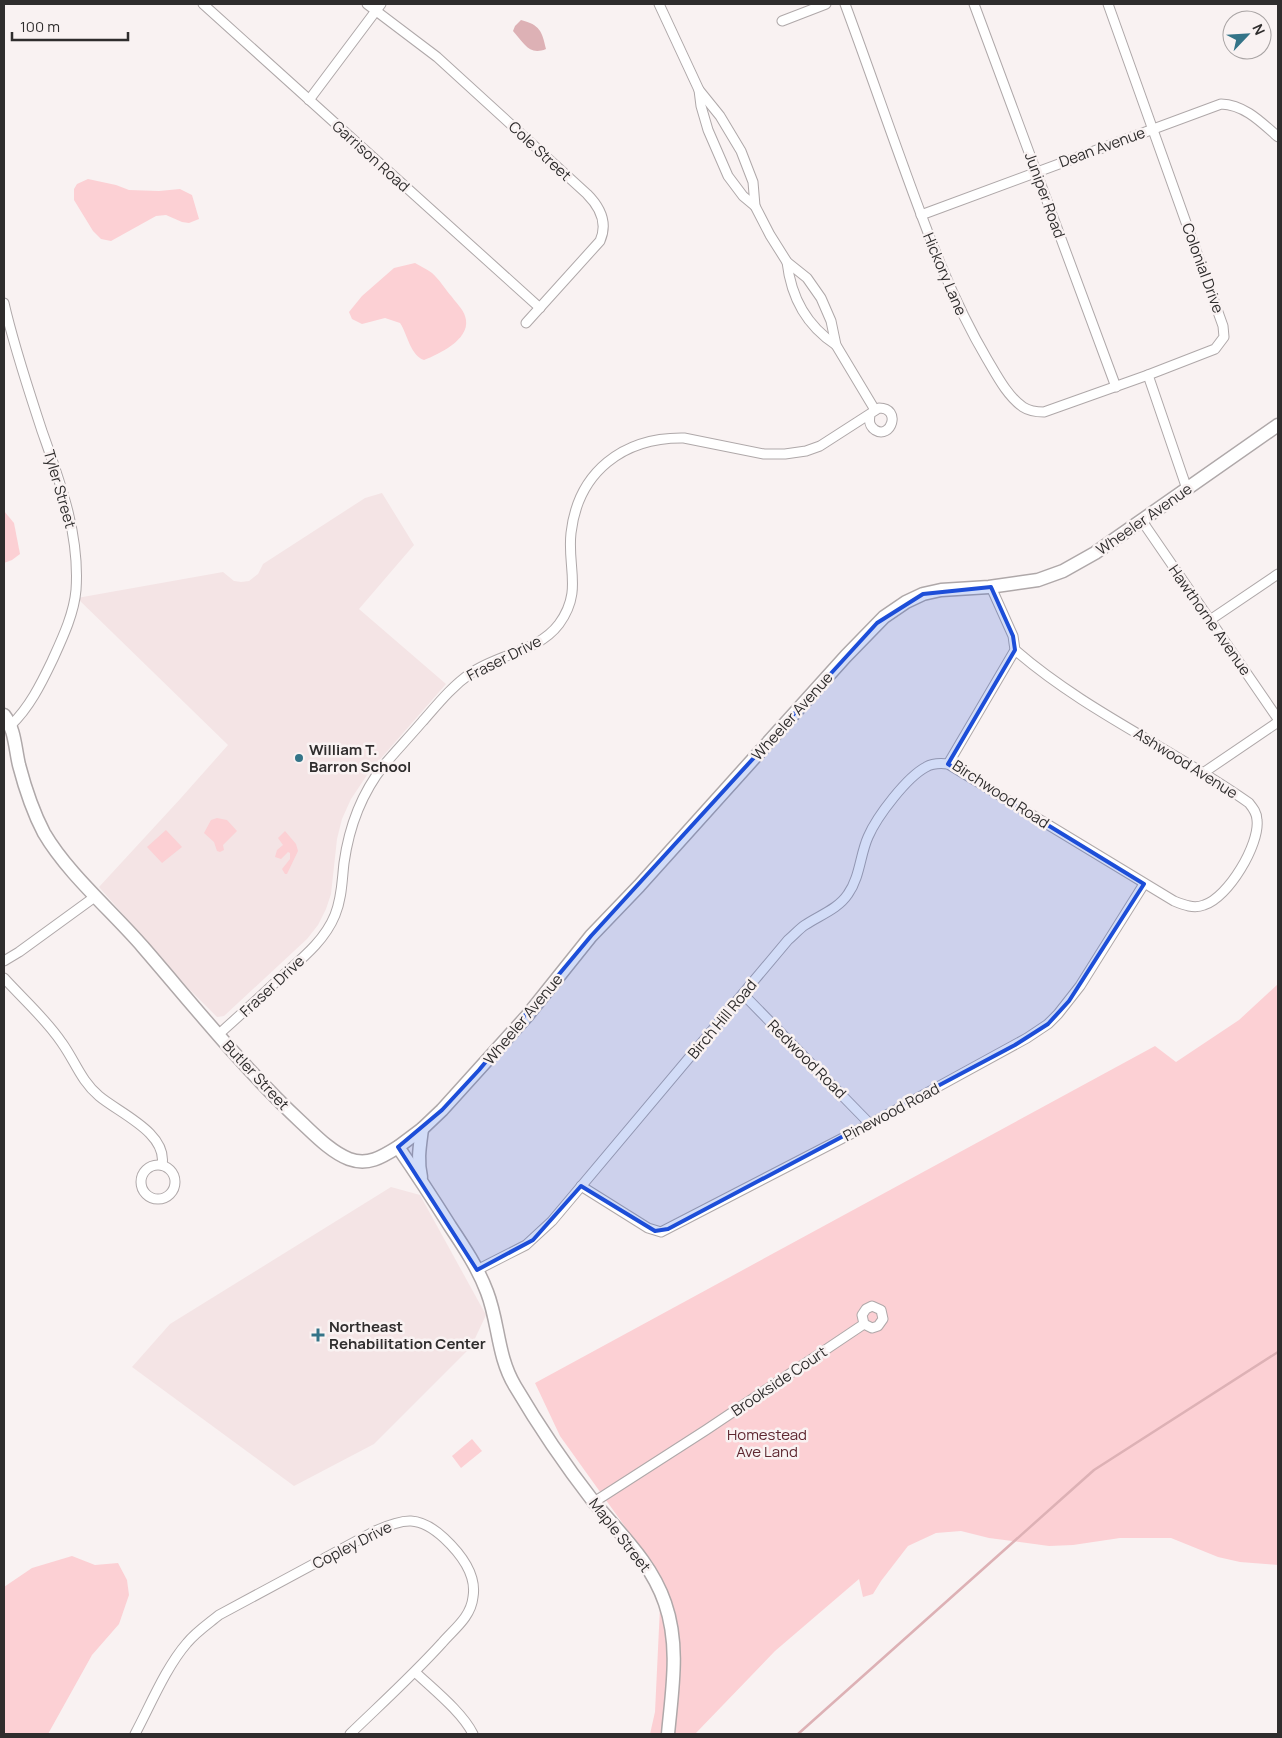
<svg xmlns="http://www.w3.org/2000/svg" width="1282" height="1738" viewBox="0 0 1282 1738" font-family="Manrope,sans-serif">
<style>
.built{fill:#f4e4e5}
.green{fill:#fcd0d4}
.water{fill:#ddb1b5}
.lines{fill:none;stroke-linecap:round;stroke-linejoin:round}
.stream{stroke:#ddb1b5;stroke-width:2.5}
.street-casing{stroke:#afa8a9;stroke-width:11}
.secondary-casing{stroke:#afa8a9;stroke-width:15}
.street{stroke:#fff;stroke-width:9}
.secondary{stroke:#fff;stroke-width:12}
.marked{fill:#1d4ed8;fill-opacity:0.2;stroke:#1d4ed8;stroke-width:4;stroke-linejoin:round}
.poi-dot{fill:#347488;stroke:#f9f2f2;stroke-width:2}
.labels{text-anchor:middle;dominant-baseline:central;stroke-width:5;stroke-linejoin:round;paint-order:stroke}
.street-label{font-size:15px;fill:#2f2d2d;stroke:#f9f2f2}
.poi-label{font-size:15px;font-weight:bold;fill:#2f2d2d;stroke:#f9f2f2;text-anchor:start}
.park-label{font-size:15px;fill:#5e2730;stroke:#f9f2f2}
</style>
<rect width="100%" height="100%" fill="#f9f2f2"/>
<g class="built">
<path d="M382 493 414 545 359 609 446 684 369 772 351 799 342 819 337 839 331 894 326 909 318 925 307 939 224 1016 217 1017 187 987 99 887 181 798 228 745 77 598 223 572 234 581 241 582 249 581 258 574 263 564 365 498Z"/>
<path d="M391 1187 420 1195 486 1315 471 1347 374 1444 294 1486 132 1367 170 1324Z"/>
</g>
<g class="green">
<path d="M88 179 116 185 129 190 159 191 180 189 192 195 199 219 189 223 182 222 166 215 156 216 111 241 101 239 93 231 74 200V189L77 184Z"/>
<path d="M415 263C420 266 427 269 432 273 439 279 445 289 452 297 457 304 465 311 466 320 469 340 439 354 424 360 410 355 408 335 400 323L385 318 362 324 352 319 349 312 362 296 394 268Z"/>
<path d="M4 511 14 523 20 554 12 560 4 563Z"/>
<path d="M217 818 227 820 237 831 223 845 224 850 220 852 217 851 214 842 204 833 211 820Z"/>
<path d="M166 830 182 847 162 863 147 847Z"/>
<path d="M285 831 296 844 298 851 287 874H285L282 869 290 859V853L288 852 281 859 275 857 277 850 283 845 278 838Z"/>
<path d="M1278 984V1565L1240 1562 1218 1557 1171 1538H1120L1073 1545 1049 1546 989 1538 961 1531 936 1533 908 1546 881 1581 873 1594 863 1597 859 1579 775 1651 695 1734H650L655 1712 660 1607 636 1542 560 1436 535 1383 1155 1046 1176 1062 1239 1020Z"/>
<path d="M472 1439 482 1451 461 1468 452 1456Z"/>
<path d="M72 1556 95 1565 118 1563 127 1580 129 1595 119 1624 92 1655 48 1734H4V1587L32 1568Z"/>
</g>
<path class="water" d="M521 20C540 25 542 31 546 49 529 56 524 43 513 31L515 26Z"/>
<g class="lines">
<path class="stream" d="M798 1734 1094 1470 1278 1352"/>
<g class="street-casing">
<g id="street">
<path d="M203 4 540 308"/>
<path d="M367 4 437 57 587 194C600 207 608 223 600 241L526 323"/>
<path d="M659 4 699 90 720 116 741 151 753 182 755 206"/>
<path d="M845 4C865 58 884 113 904 168 928 234 951 298 987 359 996 374 1007 396 1023 407 1029 411 1037 412 1044 412L1148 375"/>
<path d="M974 4 1116 387"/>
<path d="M1108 4 1223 326 1224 337 1215 349 1148 375 1187 489"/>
<path d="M782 21 826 4"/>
<path d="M699 90 701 106 708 130 728 176 743 196 755 206 770 235 787 262 807 278 821 298 831 321 836 345 875 410"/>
<path d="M309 100 381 4"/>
<path d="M921 215 1221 104C1245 105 1261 122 1278 137"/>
<path d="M787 262C791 297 807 326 836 345"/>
<path d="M4 303C14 347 28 388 42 431 60 482 80 534 76 590 74 614 62 639 52 661 41 684 29 708 11 725"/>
<path d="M1142 521 1278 719"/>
<path d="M1210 620 1278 574"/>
<path d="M948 764 1015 650 1013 636 991 587"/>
<path d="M1203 773 1278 722"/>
<path d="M4 961 19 952 96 896"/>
<path d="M4 978C23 999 46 1019 62 1043 75 1061 81 1081 99 1096 119 1113 168 1133 162 1165"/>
<path d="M743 994 870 1124"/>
<path d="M219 1034C239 1016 259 998 279 979 300 960 324 942 335 915 342 898 342 880 344 863 349 827 361 794 384 765 396 751 409 737 422 722 437 705 451 687 471 673 498 654 538 652 559 624 583 591 567 568 571 533 578 472 623 437 684 438L764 454H785L806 451 820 446 879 408C902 408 891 440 875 430 869 426 869 421 870 415"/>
<circle cx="158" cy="1182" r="17"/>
<path d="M581 1186 648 1228 661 1232 870 1124 1027 1038 1048 1024 1058 1014 1080 986 1144 884"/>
<path d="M477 1270 526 1245 552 1221 788 940C794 935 799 929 805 925 820 915 838 909 848 894 860 877 860 855 868 837 877 816 907 777 926 767 933 763 940 763 948 764L1174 901C1184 905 1194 909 1204 905 1228 898 1260 844 1257 820 1257 813 1253 808 1249 803 1173 749 1085 711 1015 650"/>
<path d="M594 1502 706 1430 864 1324 872 1328 878 1326 883 1319 881 1310 872 1306 866 1309 862 1315 864 1324"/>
<path d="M415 1672C434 1690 462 1712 473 1734"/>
<path d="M135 1734C150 1706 166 1667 187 1643 196 1632 208 1624 219 1615L375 1531C404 1518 419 1515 444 1538 460 1553 477 1574 473 1597 471 1617 454 1629 442 1643 413 1675 381 1704 350 1734"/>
</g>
</g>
<g class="secondary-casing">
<g id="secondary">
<path d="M4 715C15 729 15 748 19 765 25 788 33 812 44 833 68 874 112 911 143 947 194 1006 244 1069 301 1122 315 1135 331 1152 349 1159 368 1166 382 1157 398 1147 416 1173 433 1199 450 1226 464 1247 478 1268 487 1292 499 1323 497 1356 515 1386 538 1425 565 1465 593 1501 620 1534 651 1562 665 1603 680 1646 672 1690 668 1734"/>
<path d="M398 1147 422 1129 442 1110 527 1016 591 936 639 886 846 656 884 617 906 602 923 594 941 590 989 587 1038 580 1063 571 1095 553 1278 425"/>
<path d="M421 1177C417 1160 420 1145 422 1129"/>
</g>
</g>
<use href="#street" class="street"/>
<use href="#secondary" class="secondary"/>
</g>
<path class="marked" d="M991 587 1013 636 1015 650 948 764 1144 884 1069 1001 1048 1024 1015 1045 668 1229 655 1231 581 1186 533 1240 477 1270 398 1147 442 1110 479 1070 591 936 877 623 923 594Z"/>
<g class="poi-dot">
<circle cx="299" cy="758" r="5"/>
<path d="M315.5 1327.5h5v5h5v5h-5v5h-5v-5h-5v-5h5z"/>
</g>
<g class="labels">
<g class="street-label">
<text transform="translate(1102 147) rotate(-20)">Dean Avenue</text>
<text transform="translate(540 151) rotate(43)">Cole Street</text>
<text transform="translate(371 156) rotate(42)">Garrison Road</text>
<text transform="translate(1045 195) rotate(70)">Juniper Road</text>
<text transform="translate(1203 268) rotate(70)">Colonial Drive</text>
<text transform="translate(945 274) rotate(67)">Hickory Lane</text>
<text transform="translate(60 489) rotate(74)">Tyler Street</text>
<text transform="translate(1144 519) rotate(-35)">Wheeler Avenue</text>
<text transform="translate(1210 620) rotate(55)">Hawthorne Avenue</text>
<text transform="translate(504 658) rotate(-27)">Fraser Drive</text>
<text transform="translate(792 716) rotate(-48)">Wheeler Avenue</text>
<text transform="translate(1186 763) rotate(32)">Ashwood Avenue</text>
<text transform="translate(1001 794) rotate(33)">Birchwood Road</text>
<text transform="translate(272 986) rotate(-43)">Fraser Drive</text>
<text transform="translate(523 1019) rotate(-50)">Wheeler Avenue</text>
<text transform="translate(722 1019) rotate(-50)">Birch Hill Road</text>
<text transform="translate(807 1059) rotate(45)">Redwood Road</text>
<text transform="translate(256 1075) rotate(47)">Butler Street</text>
<text transform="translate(891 1112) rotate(-28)">Pinewood Road</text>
<text transform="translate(779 1381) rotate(-34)">Brookside Court</text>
<text transform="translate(620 1535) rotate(52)">Maple Street</text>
<text transform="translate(352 1545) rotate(-27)">Copley Drive</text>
</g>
<g class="poi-label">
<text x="309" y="749">William T.<tspan x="309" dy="17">Barron School</tspan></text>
<text x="329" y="1326">Northeast<tspan x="329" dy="17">Rehabilitation Center</tspan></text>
</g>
<g class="park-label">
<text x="767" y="1434">Homestead<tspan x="767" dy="17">Ave Land</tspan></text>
</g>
</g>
<rect width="1282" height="1738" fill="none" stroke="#2f2d2d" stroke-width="10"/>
<g transform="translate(1247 35) rotate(65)"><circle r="24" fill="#f9f2f2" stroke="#a8a3a3"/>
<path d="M0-4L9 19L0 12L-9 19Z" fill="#347488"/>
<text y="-8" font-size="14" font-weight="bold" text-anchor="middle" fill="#2f2d2d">N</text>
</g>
<path d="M12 32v8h116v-8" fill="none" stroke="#2f2d2d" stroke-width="2.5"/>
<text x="20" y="32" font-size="15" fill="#2f2d2d" stroke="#f9f2f2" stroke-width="4" paint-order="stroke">100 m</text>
</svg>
